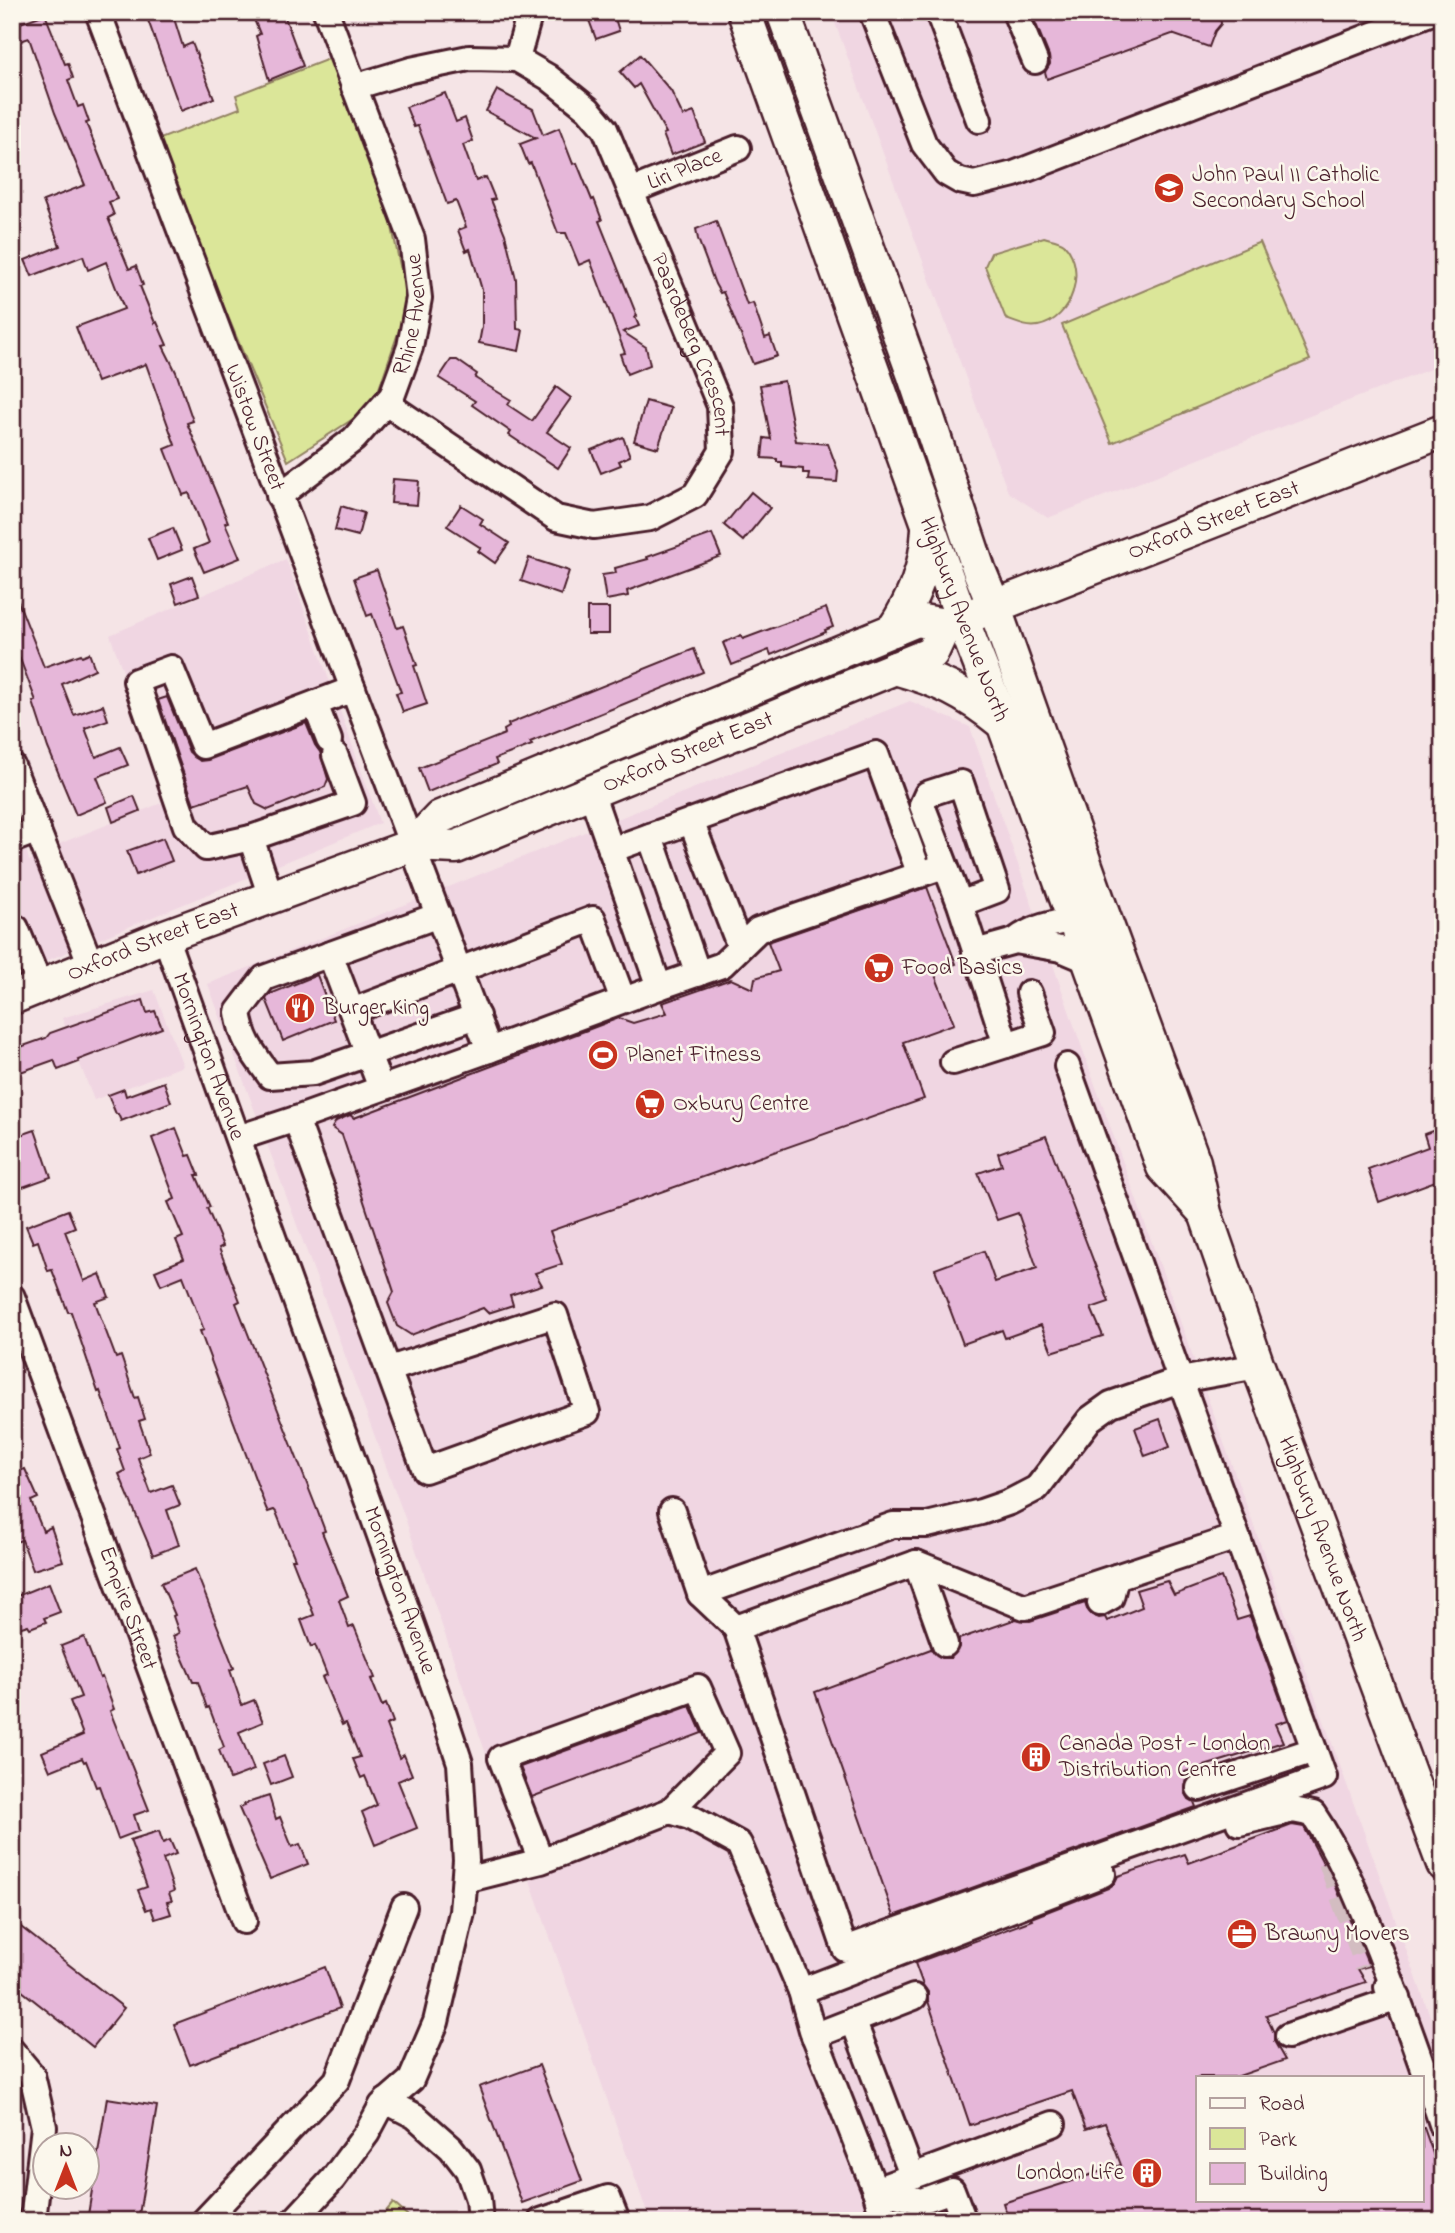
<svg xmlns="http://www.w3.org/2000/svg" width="1455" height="2233" viewBox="0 0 1455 2233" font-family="'Indie Flower',sans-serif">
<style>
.built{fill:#f0d6e2;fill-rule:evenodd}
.green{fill:#dbe699;stroke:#928262;stroke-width:2}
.building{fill:#e6b7d9;stroke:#4a1f2b;stroke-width:2}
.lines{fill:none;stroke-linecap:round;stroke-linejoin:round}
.minor-tunnel{stroke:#d3bdc1;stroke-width:24;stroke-dasharray:24 12;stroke-linecap:butt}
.minor-casing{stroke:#4a1f2b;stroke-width:30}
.major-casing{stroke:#4a1f2b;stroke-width:37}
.minor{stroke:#fbf7ec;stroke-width:24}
.major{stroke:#fbf7ec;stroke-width:32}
.labels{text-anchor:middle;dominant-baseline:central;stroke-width:5;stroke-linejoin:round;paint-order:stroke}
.street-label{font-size:23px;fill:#4a1f2b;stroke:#fbf7ec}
.poi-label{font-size:23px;fill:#4a1f2b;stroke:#fbf7ec;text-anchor:start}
</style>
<rect width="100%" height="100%" fill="#f5e4e6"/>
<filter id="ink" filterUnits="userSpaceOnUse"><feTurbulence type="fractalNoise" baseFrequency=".0143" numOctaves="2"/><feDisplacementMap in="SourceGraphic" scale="14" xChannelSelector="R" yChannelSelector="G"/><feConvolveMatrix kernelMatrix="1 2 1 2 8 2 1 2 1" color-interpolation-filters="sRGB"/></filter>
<g filter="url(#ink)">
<g class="built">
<path d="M831 12H1443V364L1048 518 1008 492Z"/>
<path d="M286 559 380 823 12 975V793L29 861 54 846 169 800 110 635Z"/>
<path d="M910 701 970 727 1088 1065 1443 2052V2221H650L508 1818 405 1518 208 984ZM1198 2077H1422V2200H1198Z"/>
<path d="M154 990 183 1066 94 1100 62 1018Z"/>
</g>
<g class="green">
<path d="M336 56 386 198 408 304 373 406 288 461 155 141 240 108 236 95Z"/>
<path d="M1044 237C1050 239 1059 240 1064 244 1088 269 1072 320 1038 326 1027 328 1017 323 1006 319L985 266 991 253Z"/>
<path d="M1260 242 1310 360 1112 443 1062 325Z"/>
<path d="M393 2203 414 2221H378Z"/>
</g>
<g class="building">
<path d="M145 12H172L183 47 192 43 214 98 181 111Z"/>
<path d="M251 12H283L303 66 269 80 256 36 260 34Z"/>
<path d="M586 12H613L619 31 596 39Z"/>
<path d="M1031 12H1220L1221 24 1215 31 1209 47 1172 34 1047 79 1045 72 1050 64 1049 56Z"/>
<path d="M45 14 65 64 68 63 73 78 68 80 78 107 83 105 89 122 86 123 117 199 109 202 114 215 108 218 129 269 136 266 143 285 140 286 155 323 157 322 167 345 163 346 176 372 193 421 187 423 228 522 225 523 240 558 204 572 194 549 209 543 189 493 183 495 165 449 175 445 146 364 97 382 76 327 124 309 106 262 88 270 83 256 32 276 25 260 60 246 43 201 85 185 55 113 29 38 12 44V26Z"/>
<path d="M640 55 671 91 683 116 694 112 705 142 671 155 663 134 666 133 639 84 634 88 620 72Z"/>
<path d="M497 90 533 109 543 135 559 128 573 164 577 163 592 200 594 199 602 220 599 221 637 316 635 317 639 326 623 332 646 347 650 365 627 374 620 354 625 353 590 260 579 265 566 233H558L531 163 528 164 520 144 536 138 486 111Z"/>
<path d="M445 93 456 122 465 118 473 141 463 145 476 181 486 177 495 199 491 200 505 234 516 279 517 329 523 330 519 351 479 343 482 327V290L470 249 466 251 458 230 466 227 456 201 447 204 418 126 414 127 406 107Z"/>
<path d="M716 221 747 305 753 303 765 338 770 336 777 356 753 364 723 292 720 293 715 284 698 239 696 229Z"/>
<path d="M451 360H457L477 374 475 378 511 400 508 405 532 421 556 387 571 398 547 432 571 448 558 468 509 435 511 432 472 405 475 401 439 378Z"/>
<path d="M784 381 796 441 828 444 838 471 837 482 808 480 809 473H803V469L782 467V462H777V459L762 458 764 438 771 439 760 385Z"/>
<path d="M646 401 671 408 658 448 634 441Z"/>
<path d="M623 437 630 456 619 461 621 465 601 473 591 450Z"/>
<path d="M393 479 419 481 417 505 391 503Z"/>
<path d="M751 492 770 508 743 541 724 525Z"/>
<path d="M461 505 483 519 480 524 509 543 495 563 478 551 481 548 447 526Z"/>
<path d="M341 506 364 513 358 536 335 530Z"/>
<path d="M173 528 182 550 157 560 148 538Z"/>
<path d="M712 534 721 556 627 591 628 596 606 600 602 575 616 573 615 568 648 559 647 557Z"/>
<path d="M529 558 569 571 561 595 521 581Z"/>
<path d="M377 570 397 628 403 626 417 665 414 666 427 704 403 712 396 693 401 692 372 614 367 616 354 578Z"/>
<path d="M192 576 199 595 178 603 171 584Z"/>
<path d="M12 586 44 667 81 654 82 656 89 653 95 669 62 684 74 715 103 705 108 720 85 728 96 757 120 747 128 765 97 777 107 802 76 815 48 748 33 702 36 701 12 638Z"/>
<rect x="587" y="608" width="22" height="26"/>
<path d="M826 608 833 627 825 630 826 632 771 655 769 650 732 665 723 643 741 635 743 639Z"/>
<path d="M694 649 703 672 530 742 532 745 495 759 497 764 428 792 419 768 505 734 504 730 509 727 508 724Z"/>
<path d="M167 697 189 752 200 761 208 760 306 723 315 745 320 752 328 779 325 787 268 810 256 804 248 786 194 804 158 700Z"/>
<path d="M134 796 140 811 113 822 108 807Z"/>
<path d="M163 838 172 861 136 875 127 851Z"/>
<path d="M927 887 956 964 934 972 954 1024 903 1042 924 1099 550 1231 562 1264 535 1273 542 1285 510 1295 513 1305 488 1313 483 1308 411 1335 397 1326 388 1303 394 1292 342 1135 332 1128 336 1121 350 1115 354 1118 619 1018 633 1023 667 1013 662 1003 731 979 753 989 755 978 779 971 768 942Z"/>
<path d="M317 975 334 1020 283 1041 266 999 270 994Z"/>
<path d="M143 1000 147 1013 155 1011 162 1028 78 1060 79 1062 58 1070 54 1060 12 1075V1050L46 1038 50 1033Z"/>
<path d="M164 1082 171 1102 121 1121 118 1114H116L108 1095 124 1089 126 1096Z"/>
<path d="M1443 1127V1183L1439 1184 1438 1180 1379 1202 1368 1169 1428 1147 1424 1134Z"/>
<path d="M176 1128 187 1156 191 1155 199 1175H196L210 1207 207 1208 223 1246 219 1248 240 1301 236 1303 316 1507 325 1531 322 1532 348 1596 339 1600 349 1628 354 1626 375 1678 371 1679 382 1706 386 1704 393 1722 386 1725 399 1758 404 1755 412 1775 398 1781 417 1828 375 1845 362 1812 377 1805 365 1776 361 1778 353 1759 360 1757 346 1723 342 1725 322 1677 327 1675 315 1645 311 1647 301 1620 314 1615 292 1559H295L276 1512 274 1510 268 1512 266 1508 200 1331 204 1330 183 1276 161 1285 155 1271 184 1259 176 1240 183 1237 168 1202 175 1199 152 1138Z"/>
<path d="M35 1130 51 1177 20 1188 12 1167V1138Z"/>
<path d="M1046 1136 1109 1302 1091 1308 1103 1336 1052 1352 1041 1325 1005 1338 1002 1330 963 1344 935 1269 984 1251 995 1282 1037 1268 1018 1213 997 1220 978 1173 1002 1165 998 1153Z"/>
<path d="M68 1210 75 1227 65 1231 84 1281 100 1274 109 1297 95 1302 116 1358 121 1356 135 1398 138 1397 145 1419 139 1421 150 1453 138 1458 151 1493 172 1485 180 1505 167 1510 179 1545 153 1555 119 1474 125 1471 117 1449 120 1448 100 1391 98 1392 71 1312H68L52 1270 48 1271 38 1241 33 1243 26 1226Z"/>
<path d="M1160 1419 1170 1447 1145 1456 1135 1428Z"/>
<path d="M25 1469 38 1498 31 1501 43 1531 51 1527 63 1561 33 1570 22 1540 15 1542 12 1534V1473Z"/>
<path d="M195 1569 234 1668 230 1670 242 1705 254 1700 263 1722 239 1732 254 1770 230 1779 219 1750 224 1747 209 1707 207 1708 198 1682H193L173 1636 179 1633 173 1616 175 1615 161 1583Z"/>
<path d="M1221 1577 1237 1620 1250 1616 1288 1720 1275 1724 1283 1742 1185 1772 1187 1779 1185 1792 1189 1799 1194 1802 1196 1807 894 1916 815 1692 931 1649 942 1658H951L959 1647V1639L1016 1619 1030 1621 1085 1603 1087 1609 1092 1615 1099 1618 1105 1617 1107 1621 1142 1607 1136 1590 1167 1581 1174 1595Z"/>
<path d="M49 1583 60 1612 44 1618 46 1622 30 1628 28 1625 12 1630V1598Z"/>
<path d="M84 1637 100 1678 102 1677 114 1709 110 1711 149 1810 134 1815 139 1831 118 1839 99 1786 96 1787 86 1761 84 1762 82 1758 50 1771 42 1752 83 1735 70 1701 81 1697 61 1646Z"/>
<path d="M690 1706 702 1733 532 1797 520 1767Z"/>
<path d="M284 1756 292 1777 271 1785 263 1764Z"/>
<path d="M269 1796 276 1819 280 1817 292 1847 300 1844 308 1864 270 1879 239 1808 245 1806 244 1804Z"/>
<path d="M1292 1825 1304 1827 1336 1887 1369 1966 1358 1969 1366 1982 1266 2015 1274 2033V2041L1285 2060 1236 2077H1198V2200H1422V2128H1424L1443 2182V2221H1009L1003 2203 1121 2165 1105 2123 1086 2129 1072 2091 970 2125 928 2001V1992L923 1985 915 1963 1032 1920 1031 1918 1108 1888 1114 1884 1118 1876 1185 1854 1189 1863Z"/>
<path d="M159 1831 163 1843 170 1840 176 1854 163 1859 174 1891 169 1893 172 1901 167 1902 171 1914 155 1919 151 1908 146 1910 138 1890 147 1887 130 1840Z"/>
<path d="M12 1920 124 2008 93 2047 12 1983Z"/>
<path d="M325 1967 340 2008 190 2065 174 2024Z"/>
<path d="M539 2065 582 2181 522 2203 479 2087Z"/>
<path d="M107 2098 157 2106 138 2221H87Z"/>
</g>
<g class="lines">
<path class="minor-tunnel" d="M1330 1862 1367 1966"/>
<g class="minor-casing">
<g id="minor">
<path id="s1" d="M98 12 489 1050 296 1119"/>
<path d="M872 12 924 144 946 173 960 181 974 184 1014 174 1432 12"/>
<path d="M938 12 979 120"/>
<path d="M1015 12 1035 61"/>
<path d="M517 59 530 12"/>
<path id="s2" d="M354 87 411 70 469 58 517 59 548 77 588 109 605 129 720 406 722 451 695 495 650 518 594 526 556 518 386 403"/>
<path id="s3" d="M631 191 738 148"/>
<path id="s4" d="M279 496 354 439 392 396 410 347 419 298 412 239 326 12"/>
<path d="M315 704 329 740"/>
<path d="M12 766 91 965"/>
<path d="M591 792 659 987 722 965 758 930 944 866"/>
<path d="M691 821 740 947"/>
<path d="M650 836 698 974"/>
<path d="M251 838 206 848 186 826 136 681 171 668 203 746 353 689"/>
<path d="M12 840 38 830"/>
<path d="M611 850 876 754 920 875"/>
<path d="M271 897 251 838 353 803 335 755"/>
<path d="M439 915 264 978 238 1012C242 1040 253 1053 270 1076L313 1073 477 1016"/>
<path d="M12 929 16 928 40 986"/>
<path id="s5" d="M165 936 440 1703 460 1763 466 1860 462 1912 436 2022 411 2080 382 2105 367 2133 333 2179 294 2221"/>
<path d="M1015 941C1032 927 1053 924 1074 919"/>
<path d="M975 952 1015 941 1061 949 1087 960"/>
<path d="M330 954 381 1088"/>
<path d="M352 1011 593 919 623 1000"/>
<path d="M1006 1045 1043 1033 1029 993"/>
<path d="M489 1050 659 987"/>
<path d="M953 1062 1006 1045 960 904 922 805 927 794 961 783 997 890 960 904"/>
<path d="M1067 1066 1324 1777 845 1949 736 1628 916 1563 1025 1607 1237 1537"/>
<path d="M238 1138 296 1119 425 1470 587 1412 555 1315 390 1369"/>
<path id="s6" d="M12 1297 244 1921"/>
<path d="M672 1511 700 1594 736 1628"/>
<path d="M916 1563 945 1644"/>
<path d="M700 1594 893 1525H927L981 1512 1010 1502 1037 1488 1090 1419 1111 1404 1180 1380 1258 1366"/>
<path d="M1100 1603 1111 1597 1116 1577"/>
<path d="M1199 1788 1314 1750"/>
<path d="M670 1811 690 1817 739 1844 801 1991 812 2030 875 2190 884 2221"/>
<path d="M1239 1823 1293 1810 1313 1814C1342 1857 1360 1903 1379 1950 1402 2008 1423 2067 1443 2127"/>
<path d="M465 1880 541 1861 670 1811 727 1753 698 1687 501 1758 541 1861"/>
<path d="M801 1991 1103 1874"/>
<path d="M853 2020 912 2175"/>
<path d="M814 2036 914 1997"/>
<path d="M1288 2036 1398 1998 1387 1987"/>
<path d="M12 2051 32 2075 44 2127 34 2212 30 2221"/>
<path d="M386 2101 415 2116 451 2148 468 2170 478 2199 480 2221"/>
<path d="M875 2190 1053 2124"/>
<path d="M875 2190 921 2201 952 2190 964 2221"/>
<path d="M204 2221 337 2080 404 1907"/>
<path d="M541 2221 608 2198 617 2221"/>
</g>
</g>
<g class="major-casing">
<g id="major">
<path id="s7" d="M744 12 962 619 1003 723 1163 1167 1204 1212"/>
<path id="s8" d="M783 12 913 373 979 570 994 606 1102 911 1194 1162 1205 1213 1258 1366 1443 1864"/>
<path d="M893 630C914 598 926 568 928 529"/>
<path d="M895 668C938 680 966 693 1001 722"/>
<path id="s9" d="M413 845 440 817 917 620 945 625 962 619 1443 431"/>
<path id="s10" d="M12 998 165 936 413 845 456 847 932 653 945 625"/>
</g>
</g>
<use href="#minor" class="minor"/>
<use href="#major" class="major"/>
</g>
</g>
<defs>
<g id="school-disc" transform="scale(1.575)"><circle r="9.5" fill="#c8321e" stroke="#fbf7ec"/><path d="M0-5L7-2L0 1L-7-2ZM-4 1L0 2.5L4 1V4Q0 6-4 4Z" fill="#fff"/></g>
<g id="supermarket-disc" transform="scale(1.575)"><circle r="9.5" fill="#c8321e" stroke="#fbf7ec"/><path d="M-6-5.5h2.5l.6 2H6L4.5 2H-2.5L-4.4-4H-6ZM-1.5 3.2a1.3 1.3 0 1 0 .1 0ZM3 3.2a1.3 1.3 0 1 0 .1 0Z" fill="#fff"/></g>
<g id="restaurant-disc" transform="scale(1.575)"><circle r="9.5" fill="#c8321e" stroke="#fbf7ec"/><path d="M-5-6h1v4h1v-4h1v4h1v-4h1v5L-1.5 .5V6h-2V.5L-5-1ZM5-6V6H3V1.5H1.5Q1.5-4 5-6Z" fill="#fff"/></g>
<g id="stadium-disc" transform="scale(1.575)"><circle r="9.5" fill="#c8321e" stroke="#fbf7ec"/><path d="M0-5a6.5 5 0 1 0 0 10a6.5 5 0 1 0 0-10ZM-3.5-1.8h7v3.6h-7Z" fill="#fff"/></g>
<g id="building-disc" transform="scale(1.575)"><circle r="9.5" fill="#c8321e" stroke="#fbf7ec"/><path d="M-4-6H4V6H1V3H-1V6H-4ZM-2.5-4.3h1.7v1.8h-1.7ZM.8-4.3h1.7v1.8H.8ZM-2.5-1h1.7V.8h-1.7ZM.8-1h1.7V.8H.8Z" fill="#fff"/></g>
<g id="office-disc" transform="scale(1.575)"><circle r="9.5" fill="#c8321e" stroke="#fbf7ec"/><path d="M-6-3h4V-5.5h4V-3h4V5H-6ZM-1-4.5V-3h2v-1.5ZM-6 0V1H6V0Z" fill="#fff"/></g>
</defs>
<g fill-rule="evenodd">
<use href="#school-disc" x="1169" y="188"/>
<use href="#supermarket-disc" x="879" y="968"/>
<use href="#restaurant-disc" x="300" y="1008"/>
<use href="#stadium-disc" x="603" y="1055"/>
<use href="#supermarket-disc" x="650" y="1104"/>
<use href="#building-disc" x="1036" y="1757"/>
<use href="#office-disc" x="1242" y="1934"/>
<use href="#building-disc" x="1147" y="2173"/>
</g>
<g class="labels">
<g class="street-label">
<text stroke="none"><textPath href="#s3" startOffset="58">Liri Place</textPath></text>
<text stroke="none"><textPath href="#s4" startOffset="236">Rhine Avenue</textPath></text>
<text stroke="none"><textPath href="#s2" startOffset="513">Paardeberg Crescent</textPath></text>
<text stroke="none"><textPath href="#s1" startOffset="444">Wistow Street</textPath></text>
<text stroke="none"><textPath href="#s9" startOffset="872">Oxford Street East</textPath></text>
<text stroke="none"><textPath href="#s7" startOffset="646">Highbury Avenue North</textPath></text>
<text stroke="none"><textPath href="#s10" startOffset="723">Oxford Street East</textPath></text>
<text stroke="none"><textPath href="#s10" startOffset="152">Oxford Street East</textPath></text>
<text stroke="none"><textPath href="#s5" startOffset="128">Mornington Avenue</textPath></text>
<text stroke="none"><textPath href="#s8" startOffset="1620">Highbury Avenue North</textPath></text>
<text stroke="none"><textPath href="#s5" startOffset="695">Mornington Avenue</textPath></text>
<text stroke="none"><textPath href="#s6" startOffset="332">Empire Street</textPath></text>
</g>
<g class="poi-label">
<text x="1192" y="175">John Paul II Catholic<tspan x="1192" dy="26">Secondary School</tspan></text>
<text x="902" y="968">Food Basics</text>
<text x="323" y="1008">Burger King</text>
<text x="626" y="1055">Planet Fitness</text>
<text x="673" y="1104">Oxbury Centre</text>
<text x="1059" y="1744">Canada Post - London<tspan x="1059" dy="26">Distribution Centre</tspan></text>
<text x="1265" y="1934">Brawny Movers</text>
<text x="1124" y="2173" text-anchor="end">London Life</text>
</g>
</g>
<rect width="1455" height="2233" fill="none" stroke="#fbf7ec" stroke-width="42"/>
<rect x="21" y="21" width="1413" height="2191" fill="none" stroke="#4a1f2b" stroke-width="2.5" filter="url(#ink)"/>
<rect x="1196" y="2076" width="228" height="126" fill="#fbf7ec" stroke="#b4a19f" stroke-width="2"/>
<rect x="1210" y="2098" width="35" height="10" fill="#fbf7ec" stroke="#b4a19f" stroke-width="2"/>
<text x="1259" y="2110" font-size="21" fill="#4a1f2b">Road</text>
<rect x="1210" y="2128" width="35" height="21" fill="#dbe699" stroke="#b4a19f" stroke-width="2"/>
<text x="1259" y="2146" font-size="21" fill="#4a1f2b">Park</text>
<rect x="1210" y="2163" width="35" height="21" fill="#e6b7d9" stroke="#b4a19f" stroke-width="2"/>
<text x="1259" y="2180" font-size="21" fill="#4a1f2b">Building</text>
<g transform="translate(66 2166)"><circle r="33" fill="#fbf7ec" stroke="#b4a19f" stroke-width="2"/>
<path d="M0-5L12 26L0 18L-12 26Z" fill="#c8321e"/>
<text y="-10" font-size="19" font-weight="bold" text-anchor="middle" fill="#4a1f2b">N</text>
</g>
</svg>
